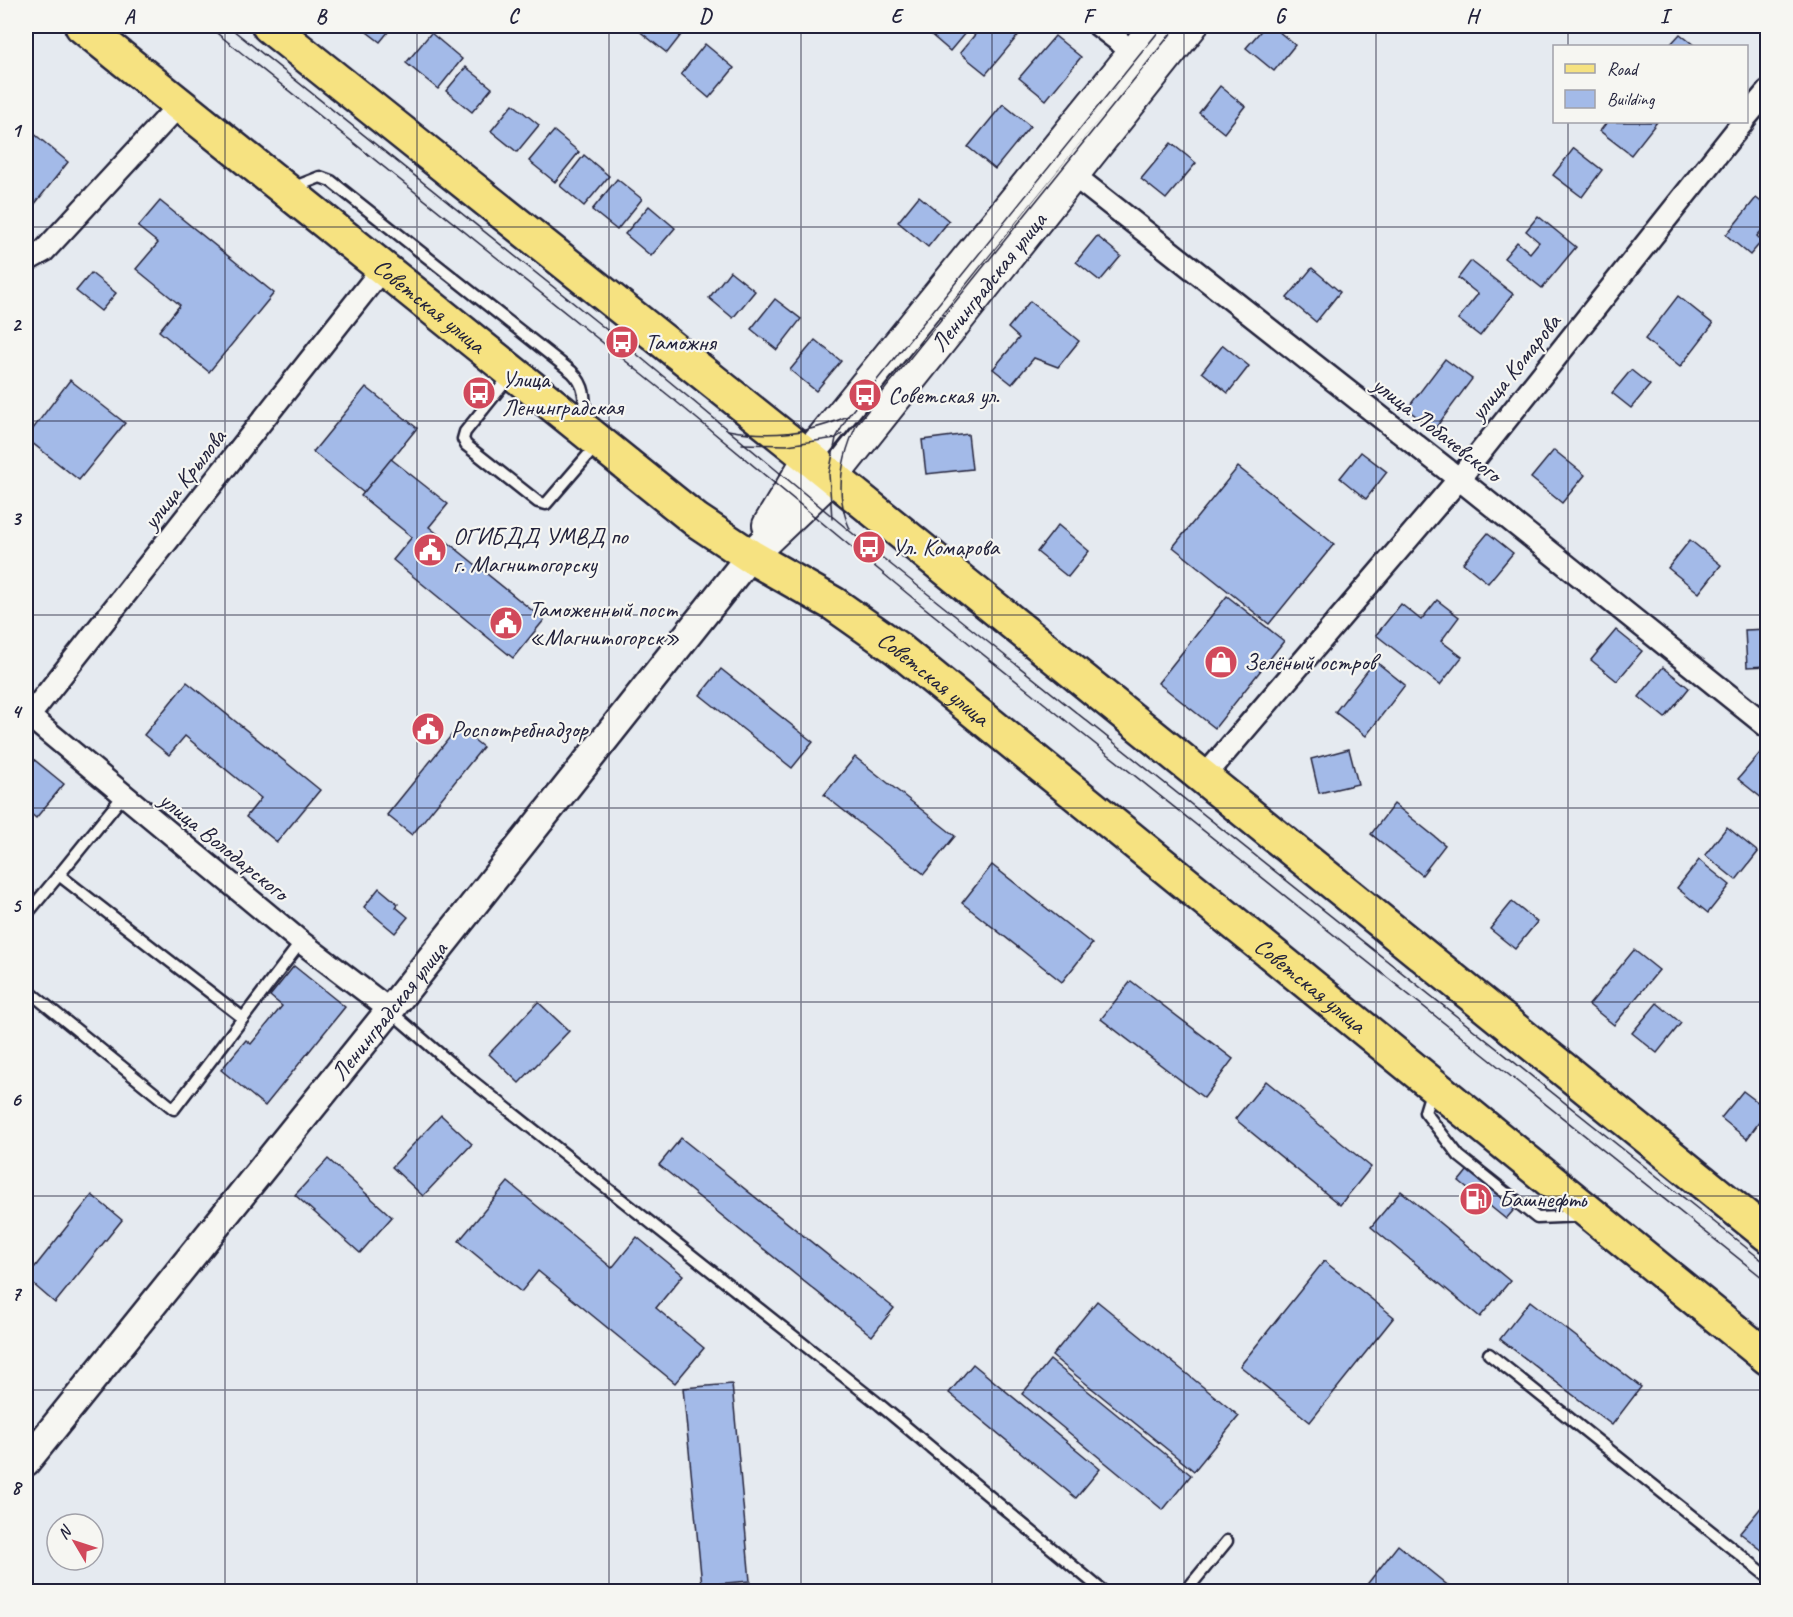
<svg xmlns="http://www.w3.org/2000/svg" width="1793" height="1617" viewBox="0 0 1793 1617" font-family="Caveat,sans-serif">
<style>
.building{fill:#a3bae8;stroke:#22223b;stroke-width:1.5}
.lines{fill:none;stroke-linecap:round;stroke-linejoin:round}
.service-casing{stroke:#22223b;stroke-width:15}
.minor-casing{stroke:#22223b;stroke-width:26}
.tertiary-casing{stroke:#22223b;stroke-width:32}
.secondary-casing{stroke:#22223b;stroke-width:34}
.primary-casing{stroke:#22223b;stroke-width:38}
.service{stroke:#f6f6f2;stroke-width:10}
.minor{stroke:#f6f6f2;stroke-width:21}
.tertiary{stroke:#f6f6f2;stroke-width:27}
.secondary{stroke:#f6f6f2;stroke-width:30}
.primary{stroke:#f6e281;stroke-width:33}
.tram{stroke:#22223b;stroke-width:1.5}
.grid{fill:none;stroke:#22223b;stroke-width:1.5;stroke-opacity:0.55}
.labels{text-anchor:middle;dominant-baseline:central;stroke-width:4.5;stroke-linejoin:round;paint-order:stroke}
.street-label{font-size:24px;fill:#22223b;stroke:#f6f6f2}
.poi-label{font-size:24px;fill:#22223b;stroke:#f6f6f2;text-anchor:start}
.neatline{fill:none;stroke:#22223b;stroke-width:2}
.grid-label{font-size:20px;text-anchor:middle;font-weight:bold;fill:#22223b}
</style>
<rect width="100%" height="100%" fill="#e5eaf0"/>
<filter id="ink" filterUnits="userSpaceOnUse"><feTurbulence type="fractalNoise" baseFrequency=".0167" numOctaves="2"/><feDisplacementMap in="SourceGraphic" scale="12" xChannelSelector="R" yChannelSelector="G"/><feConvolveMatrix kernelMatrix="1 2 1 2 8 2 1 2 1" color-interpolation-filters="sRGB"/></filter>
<g filter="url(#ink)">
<g class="building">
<path d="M359 26H393L380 42Z"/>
<path d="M639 26H688L667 53 638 30Z"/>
<path d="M921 26H971L950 51Z"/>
<path d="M982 26H1026L986 74 960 53Z"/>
<path d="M1265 26H1272L1295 45 1274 71 1246 48Z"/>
<path d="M431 33 462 59 438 89 406 63Z"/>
<path d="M1680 34 1695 46H1669Z"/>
<path d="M1055 36 1081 57 1046 100 1019 78Z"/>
<path d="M705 44 734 68 709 98 681 74Z"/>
<path d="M466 67 492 88 472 112 446 91Z"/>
<path d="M1220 86 1245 106 1224 133 1199 113Z"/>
<path d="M513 104 539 125 517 152 491 131Z"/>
<path d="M1003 104 1030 126 995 169 968 147Z"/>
<path d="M1607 122H1657L1631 155 1600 131Z"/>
<path d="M26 127 68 162 26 215Z"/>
<path d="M554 131 579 152 555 182 529 161Z"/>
<path d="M1171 143 1196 163 1166 199 1141 179Z"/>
<path d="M1574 148 1602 170 1582 197 1553 175Z"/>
<path d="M584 155 609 176 584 206 560 186Z"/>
<path d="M617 179 642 199 617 230 592 210Z"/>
<path d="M919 196 949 221 928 247 898 222Z"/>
<path d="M1756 198 1768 207V223L1757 236 1762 241 1750 255 1726 235Z"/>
<path d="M160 201 274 293 209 372 159 331 180 305 136 269 158 243 138 227Z"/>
<path d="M649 206 675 228 651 256 625 234Z"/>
<path d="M1538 216 1576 247 1542 288 1504 258 1517 242 1530 253 1539 242 1526 231Z"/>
<path d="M1097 236 1121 256 1100 281 1076 262Z"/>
<path d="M1471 261 1513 294 1480 336 1458 319 1478 294 1458 278Z"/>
<path d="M1312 268 1340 292 1316 322 1287 298Z"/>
<path d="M730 271 755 291 733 318 709 298Z"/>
<path d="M91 273 116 293 101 311 76 291Z"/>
<path d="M1678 296 1713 324 1680 367 1645 339Z"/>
<path d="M775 299 801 319 777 350 751 329Z"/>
<path d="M1030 301 1079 341 1058 367 1034 358 1012 384 993 369 1019 338 1008 328Z"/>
<path d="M815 340 841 361 816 391 790 370Z"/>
<path d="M1223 345 1249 366 1228 393 1202 372Z"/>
<path d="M1445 359 1472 379 1434 430 1407 409Z"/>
<path d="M1631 370 1650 385 1631 408 1612 393Z"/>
<path d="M70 380 125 423 79 480 26 438Z"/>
<path d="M366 387 417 428 364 493 313 452Z"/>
<path d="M968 434 972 469 926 474 922 440Z"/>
<path d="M1554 450 1585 475 1562 503 1531 478Z"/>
<path d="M1361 452 1387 472 1366 499 1340 478Z"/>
<path d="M391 459 448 504 429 527 544 620 513 658 393 560 412 537 361 496Z"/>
<path d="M1238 467 1334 544 1269 624 1173 547Z"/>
<path d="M1058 525 1089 551 1068 577 1037 552Z"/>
<path d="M1488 533 1513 553 1488 583 1463 563Z"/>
<path d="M1690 540 1721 565 1699 593 1668 568Z"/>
<path d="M1227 596 1284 641 1215 728 1158 683Z"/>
<path d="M1437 600 1459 617 1441 641 1462 657 1440 685 1376 635 1401 604 1421 620Z"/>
<path d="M1768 629V666L1747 667 1745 630Z"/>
<path d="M1616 630 1642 651 1617 681 1591 660Z"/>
<path d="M1375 661 1405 685 1366 736 1335 712Z"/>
<path d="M1663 667 1689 688 1665 718 1639 697Z"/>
<path d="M721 669 813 742 792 768 700 695Z"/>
<path d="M187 682 320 790 277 842 246 817 261 798 185 736 169 755 144 735Z"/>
<path d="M458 727 483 747 412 835 387 815Z"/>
<path d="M1349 749 1358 784 1319 793 1311 759Z"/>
<path d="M26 753 64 784 36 818 30 813 26 818Z"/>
<path d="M1760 753 1768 759V803L1738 779Z"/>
<path d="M855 757 955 836 924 874 824 795Z"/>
<path d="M1394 804 1445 845 1422 875 1371 834Z"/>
<path d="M1727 827 1758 852 1736 880 1705 855Z"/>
<path d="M1699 860 1730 885 1708 913 1677 888Z"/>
<path d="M992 865 1092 944 1062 982 962 903Z"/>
<path d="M379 888 398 904 396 907 408 917 395 933 364 907Z"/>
<path d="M1512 902 1537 922 1515 949 1490 929Z"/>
<path d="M1634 950 1659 970 1614 1025 1589 1005Z"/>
<path d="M294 966 345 1007 265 1106 221 1070 246 1040 251 1044 282 1006 270 996Z"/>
<path d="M1131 981 1233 1059 1204 1098 1101 1019Z"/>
<path d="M538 1002 569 1031 519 1083 489 1054Z"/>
<path d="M1657 1003 1681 1023 1657 1053 1632 1033Z"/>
<path d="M1266 1081 1371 1167 1340 1205 1235 1119Z"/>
<path d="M1743 1091 1768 1110 1747 1139 1721 1118Z"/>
<path d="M441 1115 472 1144 423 1196 392 1167Z"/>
<path d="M681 1138 894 1308 872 1336 659 1165Z"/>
<path d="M328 1159 392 1217 360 1253 295 1195Z"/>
<path d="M1476 1160 1524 1198 1506 1219 1459 1181Z"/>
<path d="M508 1182 612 1268 637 1237 683 1275 656 1308 704 1348 675 1383 538 1271 521 1292 459 1241Z"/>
<path d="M1401 1191 1510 1281 1480 1317 1371 1227Z"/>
<path d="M92 1195 122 1220 55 1303 26 1278Z"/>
<path d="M1324 1261 1394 1317 1310 1422 1240 1366Z"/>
<path d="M1097 1301 1239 1416 1194 1471 1052 1356Z"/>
<path d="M1530 1301 1641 1387 1612 1425 1500 1339Z"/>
<path d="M1050 1360 1191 1475 1163 1510 1022 1394Z"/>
<path d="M973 1364 1100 1469 1076 1498 949 1393Z"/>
<path d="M732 1384 750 1581 702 1585 683 1388Z"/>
<path d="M1768 1499V1555L1740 1533Z"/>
<path d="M1398 1545 1456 1592H1361Z"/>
</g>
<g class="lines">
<g class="service-casing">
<g id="service">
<path d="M292 188 320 177 331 181 572 372C587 387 585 401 584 422"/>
<path d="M510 376 465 432 463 439 466 445 538 502 546 504 596 446"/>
<path d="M123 796 59 875 243 1018"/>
<path d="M26 915 59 875"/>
<path d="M26 989 174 1109 301 942"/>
<path d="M390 1011 456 1068 880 1405 1104 1592"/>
<path d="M1432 1089 1425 1112 1459 1156 1537 1218 1583 1216"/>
<path d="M1489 1354 1768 1577"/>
<path d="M1185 1592 1227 1541"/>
</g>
</g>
<g class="minor-casing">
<g id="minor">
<path d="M1099 26 1133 52"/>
<path d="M1746 117 1768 91"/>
<path d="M1072 174 1459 479 1768 727"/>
<path d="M26 261 44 251 180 104"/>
<path d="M29 716 301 942 390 1010"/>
<path d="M26 720 382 269"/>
<path d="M1204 777 1459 479 1743 122"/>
</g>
</g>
<g class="tertiary-casing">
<g id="tertiary">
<path id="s1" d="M26 1462 390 1010 750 556"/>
</g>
</g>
<g class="secondary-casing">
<g id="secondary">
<path d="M768 525 817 444 1155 26"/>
<path id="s2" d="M750 556 833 477 1192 26"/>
</g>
</g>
<g class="primary-casing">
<g id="primary">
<path id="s3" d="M82 26 696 520 750 556 834 604 898 649 1768 1358"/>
<path d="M269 26 792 444 1768 1235"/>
</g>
</g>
<use href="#service" class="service"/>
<use href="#minor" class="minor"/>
<use href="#tertiary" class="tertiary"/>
<use href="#secondary" class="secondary"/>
<use href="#primary" class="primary"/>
<g class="tram">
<path d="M208 26 673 399 920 604 1768 1282"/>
<path d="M228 26 622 342 869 547 1768 1265"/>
<path d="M728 430C770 438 809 434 848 416"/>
<path d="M742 444 787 445 836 438 842 434"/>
<path d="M832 519 829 474 836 438 848 416 1163 26"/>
<path d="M850 529C834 494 841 458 857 424L1177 26"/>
</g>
</g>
</g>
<path class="grid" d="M225 26V1592M417 26V1592M609 26V1592M801 26V1592M992 26V1592M1184 26V1592M1376 26V1592M1568 26V46M1568 122V1592M26 227H1768M26 421H1768M26 615H1768M26 808H1768M26 1002H1768M26 1196H1768M26 1390H1768"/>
<defs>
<g id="bus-disc" transform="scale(1.725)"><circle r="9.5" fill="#d1495b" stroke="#f6f6f2"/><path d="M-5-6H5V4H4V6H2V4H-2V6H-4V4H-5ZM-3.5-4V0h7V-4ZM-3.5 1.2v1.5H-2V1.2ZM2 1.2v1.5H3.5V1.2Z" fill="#fff"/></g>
<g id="civic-disc" transform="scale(1.725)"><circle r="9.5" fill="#d1495b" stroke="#f6f6f2"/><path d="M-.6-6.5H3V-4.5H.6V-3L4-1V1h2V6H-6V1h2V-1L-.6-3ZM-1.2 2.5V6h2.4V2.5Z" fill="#fff"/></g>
<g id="shop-disc" transform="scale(1.725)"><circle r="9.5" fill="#d1495b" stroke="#f6f6f2"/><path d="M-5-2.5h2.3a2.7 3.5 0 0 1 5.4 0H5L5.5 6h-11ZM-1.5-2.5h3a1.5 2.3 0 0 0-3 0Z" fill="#fff"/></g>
<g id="fuel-disc" transform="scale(1.725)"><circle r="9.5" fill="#d1495b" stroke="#f6f6f2"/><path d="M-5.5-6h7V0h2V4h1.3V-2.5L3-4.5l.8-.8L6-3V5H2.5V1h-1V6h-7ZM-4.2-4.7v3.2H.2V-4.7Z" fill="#fff"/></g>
</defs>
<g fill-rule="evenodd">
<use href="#bus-disc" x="622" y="342"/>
<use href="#bus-disc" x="479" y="393"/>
<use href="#bus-disc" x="865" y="395"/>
<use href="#bus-disc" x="869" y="547"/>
<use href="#civic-disc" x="430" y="550"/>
<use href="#civic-disc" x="506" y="623"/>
<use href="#shop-disc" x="1221" y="662"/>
<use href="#civic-disc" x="428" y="729"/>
<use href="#fuel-disc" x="1476" y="1199"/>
</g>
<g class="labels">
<g class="street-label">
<text stroke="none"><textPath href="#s2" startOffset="364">Ленинградская улица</textPath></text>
<text stroke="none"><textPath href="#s3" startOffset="446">Советская улица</textPath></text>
<text transform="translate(1515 367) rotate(-51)">улица Комарова</text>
<text transform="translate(1437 429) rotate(38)">улица Лобачевского</text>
<text transform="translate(184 479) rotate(-52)">улица Крылова</text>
<text stroke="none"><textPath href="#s3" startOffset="1074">Советская улица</textPath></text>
<text transform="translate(224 846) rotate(39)">улица Володарского</text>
<text stroke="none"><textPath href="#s3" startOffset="1560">Советская улица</textPath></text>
<text stroke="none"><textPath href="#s1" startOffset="579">Ленинградская улица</textPath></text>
</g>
<g class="poi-label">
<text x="645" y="342">Таможня</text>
<text x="502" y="379">Улица<tspan x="502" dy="28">Ленинградская</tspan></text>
<text x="888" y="395">Советская ул.</text>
<text x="453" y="536">ОГИБДД УМВД по<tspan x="453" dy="28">г. Магнитогорску</tspan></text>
<text x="892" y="547">Ул. Комарова</text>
<text x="529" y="609">Таможенный пост<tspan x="529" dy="28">«Магнитогорск»</tspan></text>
<text x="1244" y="662">Зелёный остров</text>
<text x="451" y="729">Роспотребнадзор</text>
<text x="1499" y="1199">Башнефть</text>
</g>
</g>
<rect width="1793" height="1617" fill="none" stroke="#f6f6f2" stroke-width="66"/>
<rect x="1553" y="45" width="195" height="78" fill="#f6f6f2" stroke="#a1a1a9" stroke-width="1.5"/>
<rect x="1565" y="64" width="30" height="9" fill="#f6e281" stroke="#a1a1a9" stroke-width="1.5"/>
<text x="1607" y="75" font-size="18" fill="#22223b">Road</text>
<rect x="1565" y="90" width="30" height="18" fill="#a3bae8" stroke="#a1a1a9" stroke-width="1.5"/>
<text x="1607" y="105" font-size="18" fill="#22223b">Building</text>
<g transform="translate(75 1542) rotate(309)"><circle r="28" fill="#f6f6f2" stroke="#a1a1a9" stroke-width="1.5"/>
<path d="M0-4.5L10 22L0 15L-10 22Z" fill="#d1495b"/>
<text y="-9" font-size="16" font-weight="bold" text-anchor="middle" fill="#22223b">N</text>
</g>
<rect x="33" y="33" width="1727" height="1551" class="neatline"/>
<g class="grid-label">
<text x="129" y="23">A</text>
<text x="321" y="23">B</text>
<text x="513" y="23">C</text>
<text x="705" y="23">D</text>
<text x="896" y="23">E</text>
<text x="1088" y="23">F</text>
<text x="1280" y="23">G</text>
<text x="1472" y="23">H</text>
<text x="1664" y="23">I</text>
<text x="16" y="137">1</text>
<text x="16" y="331">2</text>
<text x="16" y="525">3</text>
<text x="16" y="718">4</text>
<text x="16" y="912">5</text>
<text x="16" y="1106">6</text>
<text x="16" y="1300">7</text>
<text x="16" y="1494">8</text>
</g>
</svg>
